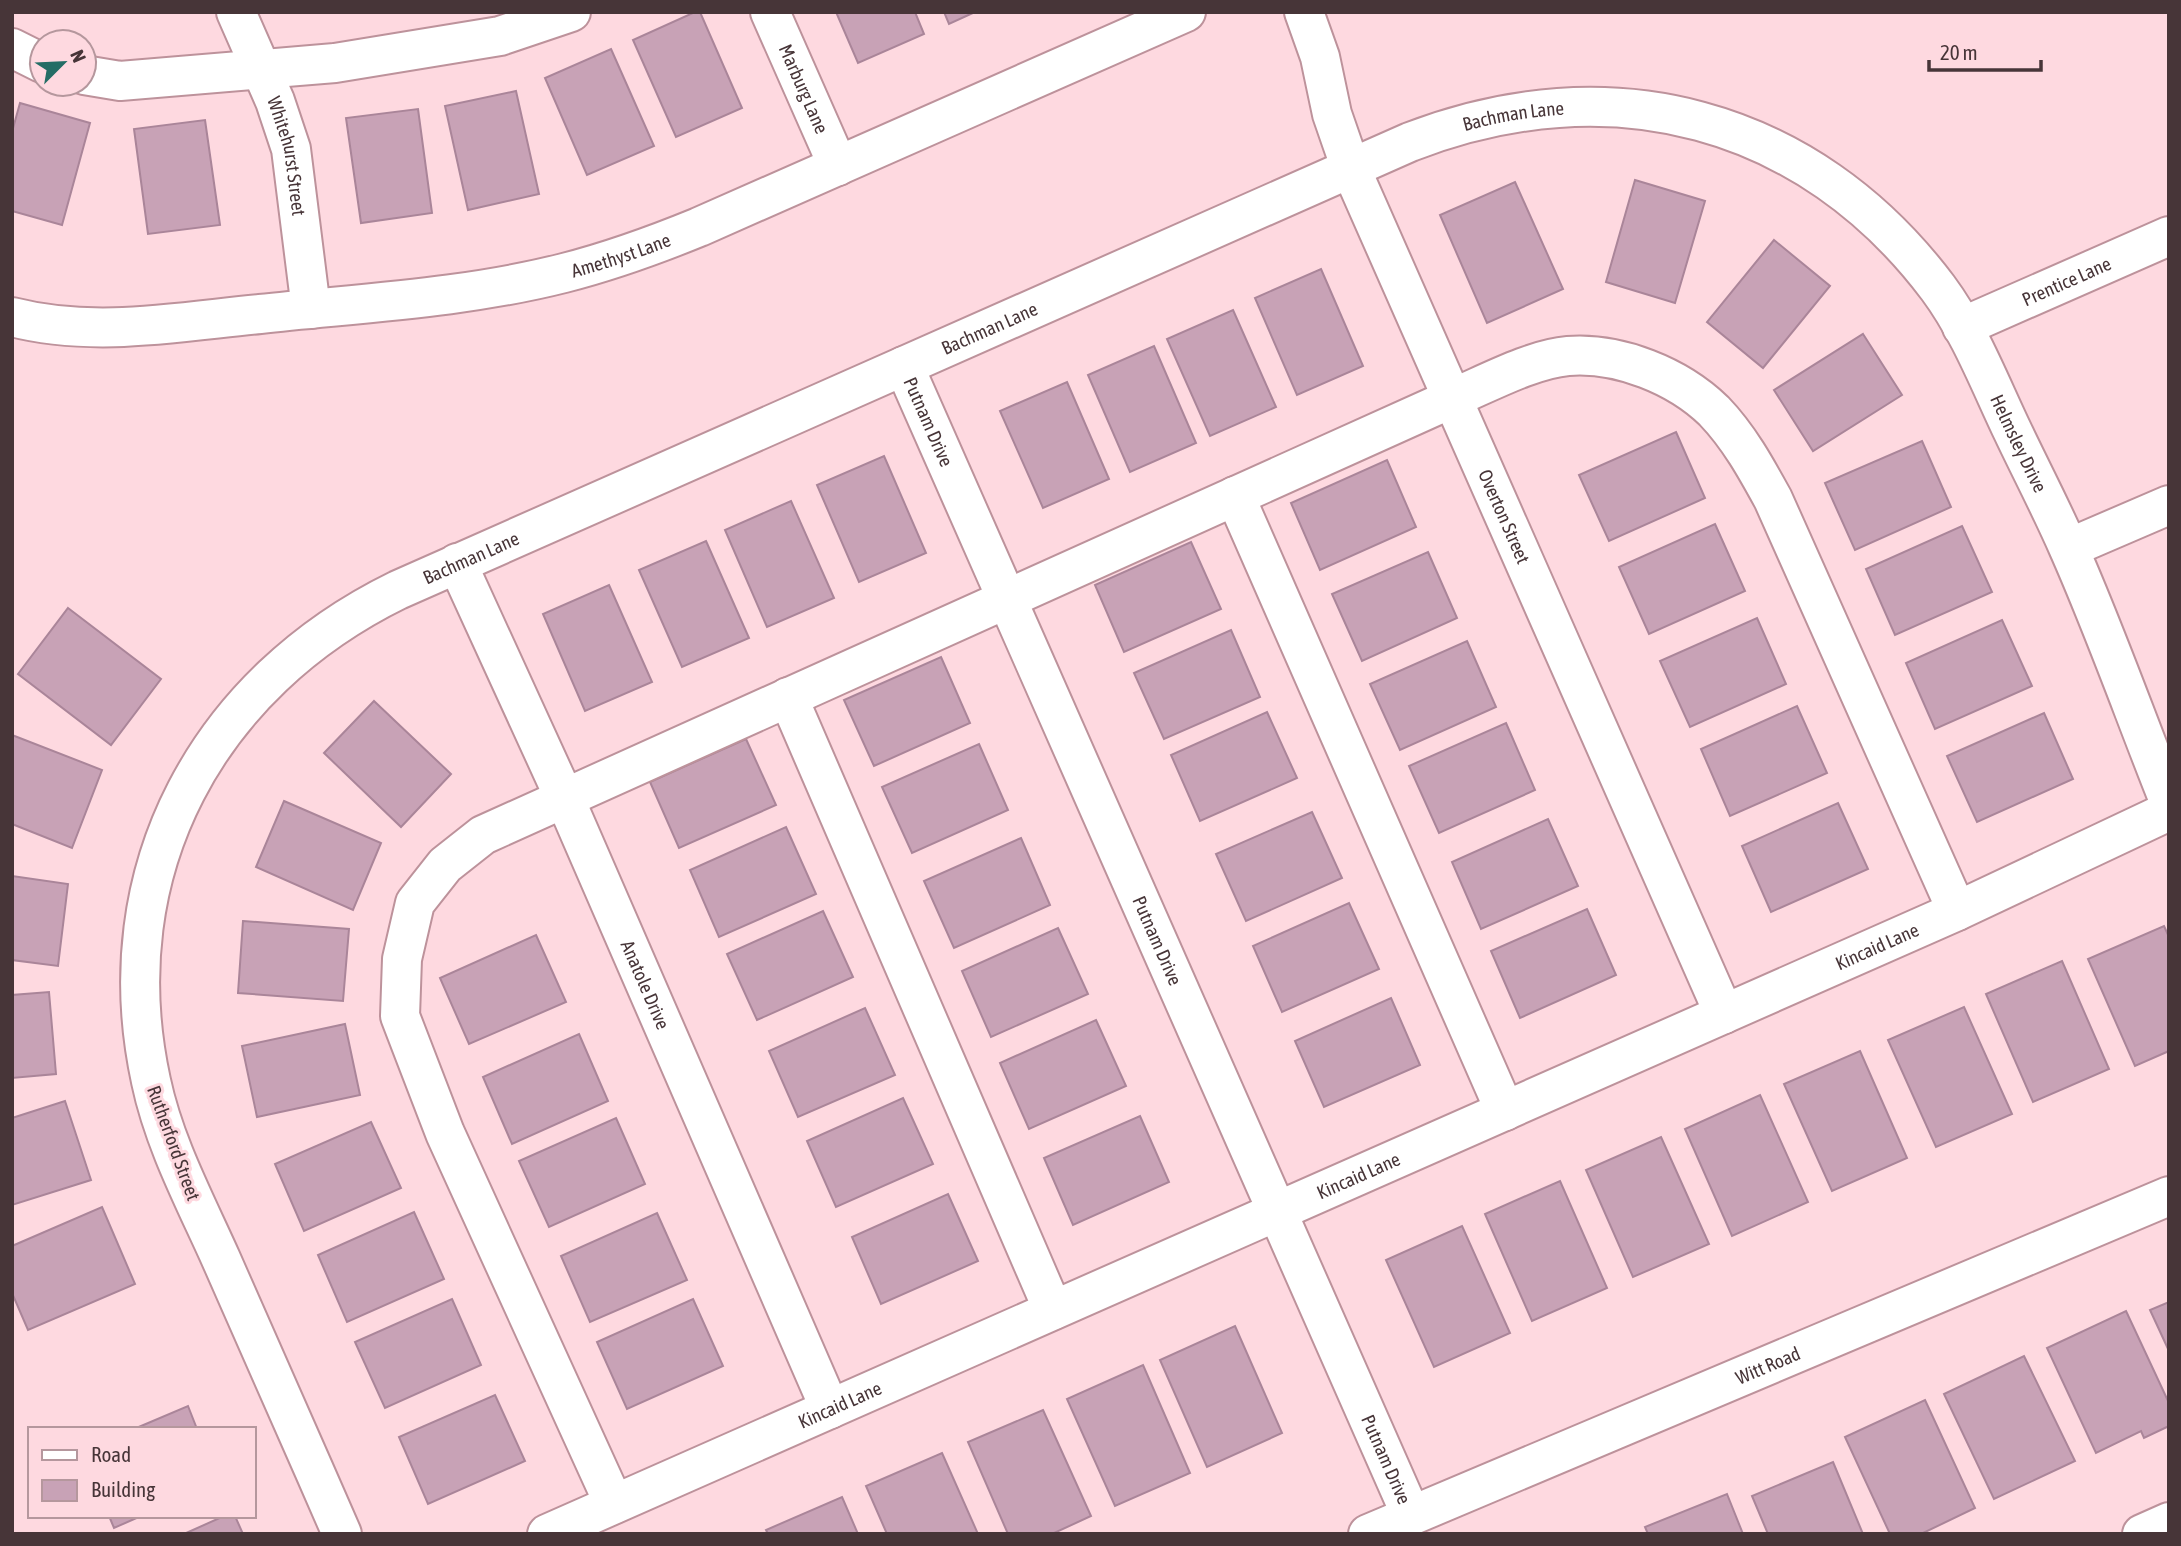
<svg xmlns="http://www.w3.org/2000/svg" width="2181" height="1546" viewBox="0 0 2181 1546" font-family="'Asap Condensed',sans-serif">
<style>
.building{fill:#c8a2b6;stroke:#aa8599;stroke-width:2}
.lines{fill:none;stroke-linecap:round;stroke-linejoin:round}
.minor-casing{stroke:#bd929b;stroke-width:42}
.minor{stroke:#fff;stroke-width:38}
.labels{text-anchor:middle;dominant-baseline:central;stroke-width:6;stroke-linejoin:round;paint-order:stroke}
.street-label{font-size:19px;fill:#473538;stroke:#fed9e0}
</style>
<rect width="100%" height="100%" fill="#fed9e0"/>
<g class="building">
<path d="M695 12H700L742 108 676 137 633 40Z"/>
<path d="M836 12H915L924 34 858 63Z"/>
<path d="M944 12H975L949 24Z"/>
<path d="M611 49 654 146 587 175 545 78Z"/>
<path d="M516 91 539 194 468 210 445 106Z"/>
<path d="M20 103 90 123 62 225 12 211V132Z"/>
<path d="M418 109 432 213 361 223 346 118Z"/>
<path d="M205 120 220 225 148 234 134 129Z"/>
<path d="M1635 180 1705 201 1675 303 1606 282Z"/>
<path d="M1515 182 1563 289 1487 323 1440 215Z"/>
<path d="M1774 240 1830 286 1763 368 1707 322Z"/>
<path d="M1321 269 1363 366 1297 395 1255 298Z"/>
<path d="M1233 310 1276 407 1210 436 1167 339Z"/>
<path d="M1863 334 1902 395 1813 451 1774 390Z"/>
<path d="M1154 346 1196 443 1130 472 1088 375Z"/>
<path d="M1067 382 1109 479 1043 508 1000 411Z"/>
<path d="M1676 432 1705 498 1609 541 1579 475Z"/>
<path d="M1922 441 1951 507 1855 550 1825 483Z"/>
<path d="M884 456 926 553 859 582 817 485Z"/>
<path d="M1387 460 1416 527 1320 570 1291 503Z"/>
<path d="M791 501 834 598 767 627 725 530Z"/>
<path d="M1715 524 1745 591 1649 634 1619 567Z"/>
<path d="M1962 526 1992 592 1895 635 1866 569Z"/>
<path d="M706 541 749 638 682 667 639 570Z"/>
<path d="M1191 542 1221 609 1124 652 1095 585Z"/>
<path d="M1428 552 1457 618 1362 661 1332 594Z"/>
<path d="M609 585 652 682 585 711 543 614Z"/>
<path d="M68 608 161 679 111 745 18 674Z"/>
<path d="M1757 618 1786 684 1690 727 1660 661Z"/>
<path d="M2002 620 2032 686 1935 729 1906 663Z"/>
<path d="M1231 630 1260 697 1164 739 1134 673Z"/>
<path d="M1467 641 1496 707 1400 750 1370 684Z"/>
<path d="M941 657 970 723 874 766 844 700Z"/>
<path d="M374 701 451 774 401 827 324 753Z"/>
<path d="M1797 706 1827 773 1730 816 1701 749Z"/>
<path d="M1267 712 1297 778 1200 821 1171 755Z"/>
<path d="M2044 713 2073 779 1977 822 1947 756Z"/>
<path d="M1506 723 1535 790 1439 833 1409 766Z"/>
<path d="M12 735 102 770 72 848 12 824Z"/>
<path d="M746 739 776 805 679 848 650 782Z"/>
<path d="M979 744 1008 810 912 853 882 787Z"/>
<path d="M284 801 381 843 353 910 256 867Z"/>
<path d="M1838 803 1868 869 1771 912 1742 846Z"/>
<path d="M1312 812 1342 878 1246 921 1216 854Z"/>
<path d="M1548 819 1578 886 1481 929 1452 862Z"/>
<path d="M786 827 816 894 719 937 690 870Z"/>
<path d="M1021 838 1050 905 954 948 924 881Z"/>
<path d="M12 876 68 884 58 966 12 960Z"/>
<path d="M1349 903 1379 969 1282 1012 1253 946Z"/>
<path d="M1587 909 1616 975 1520 1018 1491 951Z"/>
<path d="M823 911 853 977 757 1020 727 954Z"/>
<path d="M243 921 349 929 343 1001 238 993Z"/>
<path d="M2164 926 2169 937V1051L2135 1066 2088 959Z"/>
<path d="M1058 928 1088 994 991 1037 962 971Z"/>
<path d="M536 935 566 1002 469 1044 440 978Z"/>
<path d="M2062 961 2109 1069 2033 1102 1986 994Z"/>
<path d="M49 992 56 1074 12 1078V995Z"/>
<path d="M1391 998 1420 1065 1324 1107 1295 1041Z"/>
<path d="M1964 1007 2012 1114 1936 1147 1888 1040Z"/>
<path d="M865 1008 895 1075 798 1117 769 1051Z"/>
<path d="M1096 1020 1126 1086 1029 1129 1000 1063Z"/>
<path d="M345 1024 360 1095 257 1117 242 1046Z"/>
<path d="M579 1034 608 1101 512 1144 483 1077Z"/>
<path d="M1860 1051 1907 1158 1832 1191 1784 1084Z"/>
<path d="M1760 1095 1808 1202 1732 1236 1685 1129Z"/>
<path d="M903 1098 933 1164 836 1207 807 1141Z"/>
<path d="M65 1101 91 1180 12 1205V1118Z"/>
<path d="M1140 1116 1169 1182 1073 1225 1044 1158Z"/>
<path d="M616 1118 645 1184 549 1227 519 1161Z"/>
<path d="M371 1122 401 1188 304 1231 275 1164Z"/>
<path d="M1661 1137 1709 1244 1633 1277 1586 1170Z"/>
<path d="M1560 1181 1607 1288 1532 1321 1485 1214Z"/>
<path d="M948 1194 978 1261 881 1304 852 1237Z"/>
<path d="M102 1207 135 1284 28 1330 12 1293V1246Z"/>
<path d="M414 1212 444 1279 347 1322 318 1255Z"/>
<path d="M657 1213 687 1280 590 1322 561 1256Z"/>
<path d="M1462 1226 1510 1333 1434 1367 1386 1260Z"/>
<path d="M452 1299 481 1365 385 1408 355 1342Z"/>
<path d="M693 1299 723 1366 627 1409 597 1342Z"/>
<path d="M2169 1302V1351L2150 1310Z"/>
<path d="M2126 1311 2169 1403V1426L2144 1438 2141 1431 2096 1453 2047 1348Z"/>
<path d="M1235 1326 1282 1433 1207 1467 1160 1360Z"/>
<path d="M2024 1356 2075 1461 1994 1499 1944 1394Z"/>
<path d="M1143 1365 1190 1473 1115 1506 1067 1399Z"/>
<path d="M495 1395 525 1461 428 1504 399 1437Z"/>
<path d="M1925 1400 1975 1508 1921 1534H1890L1845 1437Z"/>
<path d="M188 1406 197 1429H134Z"/>
<path d="M1043 1410 1091 1516 1052 1534H1008L968 1442Z"/>
<path d="M942 1453 978 1534H887L866 1486Z"/>
<path d="M1833 1462 1863 1534H1768L1752 1496Z"/>
<path d="M1727 1494 1743 1534H1648L1645 1527Z"/>
<path d="M842 1497 858 1534H768L766 1530Z"/>
<path d="M109 1516H141L114 1528Z"/>
<path d="M224 1516H235L243 1534H184Z"/>
</g>
<g class="lines">
<g class="minor-casing">
<g id="minor">
<path id="s1" d="M236 12 275 101 291 149 311 309"/>
<path id="s2" d="M770 12 838 166"/>
<path id="s3" d="M1304 12 1320 57 1332 114 1351 169 1724 1014"/>
<path d="M12 48 42 63"/>
<path d="M84 75 120 81 335 63 500 36 571 12"/>
<path id="s4" d="M12 317C94 338 178 322 260 314 361 303 466 298 564 273 611 261 655 245 699 227L1186 12"/>
<path id="s5" d="M1962 327 2169 236"/>
<path id="s6" d="M904 366 1411 1515"/>
<path d="M1235 496 1505 1111"/>
<path d="M2069 548 2169 505"/>
<path id="s7" d="M457 563 564 797 830 1409"/>
<path d="M788 697 1053 1310"/>
<path d="M614 1504 445 1133 400 1016 402 959 415 903 445 865 483 835 1453 398C1486 384 1532 359 1568 356 1619 352 1678 376 1714 411 1739 437 1756 468 1773 499L1957 911"/>
<path id="s8" d="M342 1534C302 1442 261 1350 221 1259 195 1201 164 1143 151 1081 105 870 208 683 398 590L1410 142C1609 65 1808 115 1938 288 1970 331 1990 384 2013 432 2031 470 2051 508 2068 547 2105 630 2135 716 2169 801"/>
<path id="s9" d="M547 1534 1957 911 2169 811"/>
<path id="s10" d="M1368 1534 2169 1196"/>
<path d="M2142 1534 2169 1522"/>
</g>
</g>
<use href="#minor" class="minor"/>
</g>
<g class="labels">
<g class="street-label">
<text stroke="none"><textPath href="#s2" startOffset="84">Marburg Lane</textPath></text>
<text stroke="none"><textPath href="#s8" startOffset="2301">Bachman Lane</textPath></text>
<text stroke="none"><textPath href="#s1" startOffset="154">Whitehurst Street</textPath></text>
<text stroke="none"><textPath href="#s4" startOffset="616">Amethyst Lane</textPath></text>
<text stroke="none"><textPath href="#s5" startOffset="114">Prentice Lane</textPath></text>
<text stroke="none"><textPath href="#s8" startOffset="1734">Bachman Lane</textPath></text>
<text stroke="none"><textPath href="#s6" startOffset="61">Putnam Drive</textPath></text>
<text stroke="none"><textPath href="#s8" startOffset="2961">Helmsley Drive</textPath></text>
<text stroke="none"><textPath href="#s3" startOffset="544">Overton Street</textPath></text>
<text stroke="none"><textPath href="#s8" startOffset="1167">Bachman Lane</textPath></text>
<text stroke="none"><textPath href="#s6" startOffset="628">Putnam Drive</textPath></text>
<text stroke="none"><textPath href="#s9" startOffset="1454">Kincaid Lane</textPath></text>
<text stroke="none"><textPath href="#s7" startOffset="462">Anatole Drive</textPath></text>
<text transform="translate(174 1143) rotate(70)">Rutherford Street</text>
<text stroke="none"><textPath href="#s9" startOffset="887">Kincaid Lane</textPath></text>
<text stroke="none"><textPath href="#s10" startOffset="434">Witt Road</textPath></text>
<text stroke="none"><textPath href="#s9" startOffset="320">Kincaid Lane</textPath></text>
<text stroke="none"><textPath href="#s6" startOffset="1195">Putnam Drive</textPath></text>
</g>
</g>
<rect width="2181" height="1546" fill="none" stroke="#473538" stroke-width="28"/>
<rect x="28" y="1427" width="228" height="91" fill="#fed9e0" stroke="#b5979d" stroke-width="2"/>
<rect x="42" y="1450" width="35" height="10" fill="#ffffff" stroke="#b5979d" stroke-width="2"/>
<text x="91" y="1462" font-size="21" fill="#473538">Road</text>
<rect x="42" y="1480" width="35" height="21" fill="#c8a2b6" stroke="#b5979d" stroke-width="2"/>
<text x="91" y="1497" font-size="21" fill="#473538">Building</text>
<g transform="translate(63 63) rotate(66)"><circle r="33" fill="#fed9e0" stroke="#b5979d" stroke-width="2"/>
<path d="M0-5L12 26L0 18L-12 26Z" fill="#246d65"/>
<text y="-10" font-size="19" font-weight="bold" text-anchor="middle" fill="#473538">N</text>
</g>
<path d="M1929 60v10h112v-10" fill="none" stroke="#473538" stroke-width="3.5"/>
<text x="1940" y="60" font-size="21" fill="#473538" stroke="#fed9e0" stroke-width="5" paint-order="stroke">20 m</text>
</svg>
